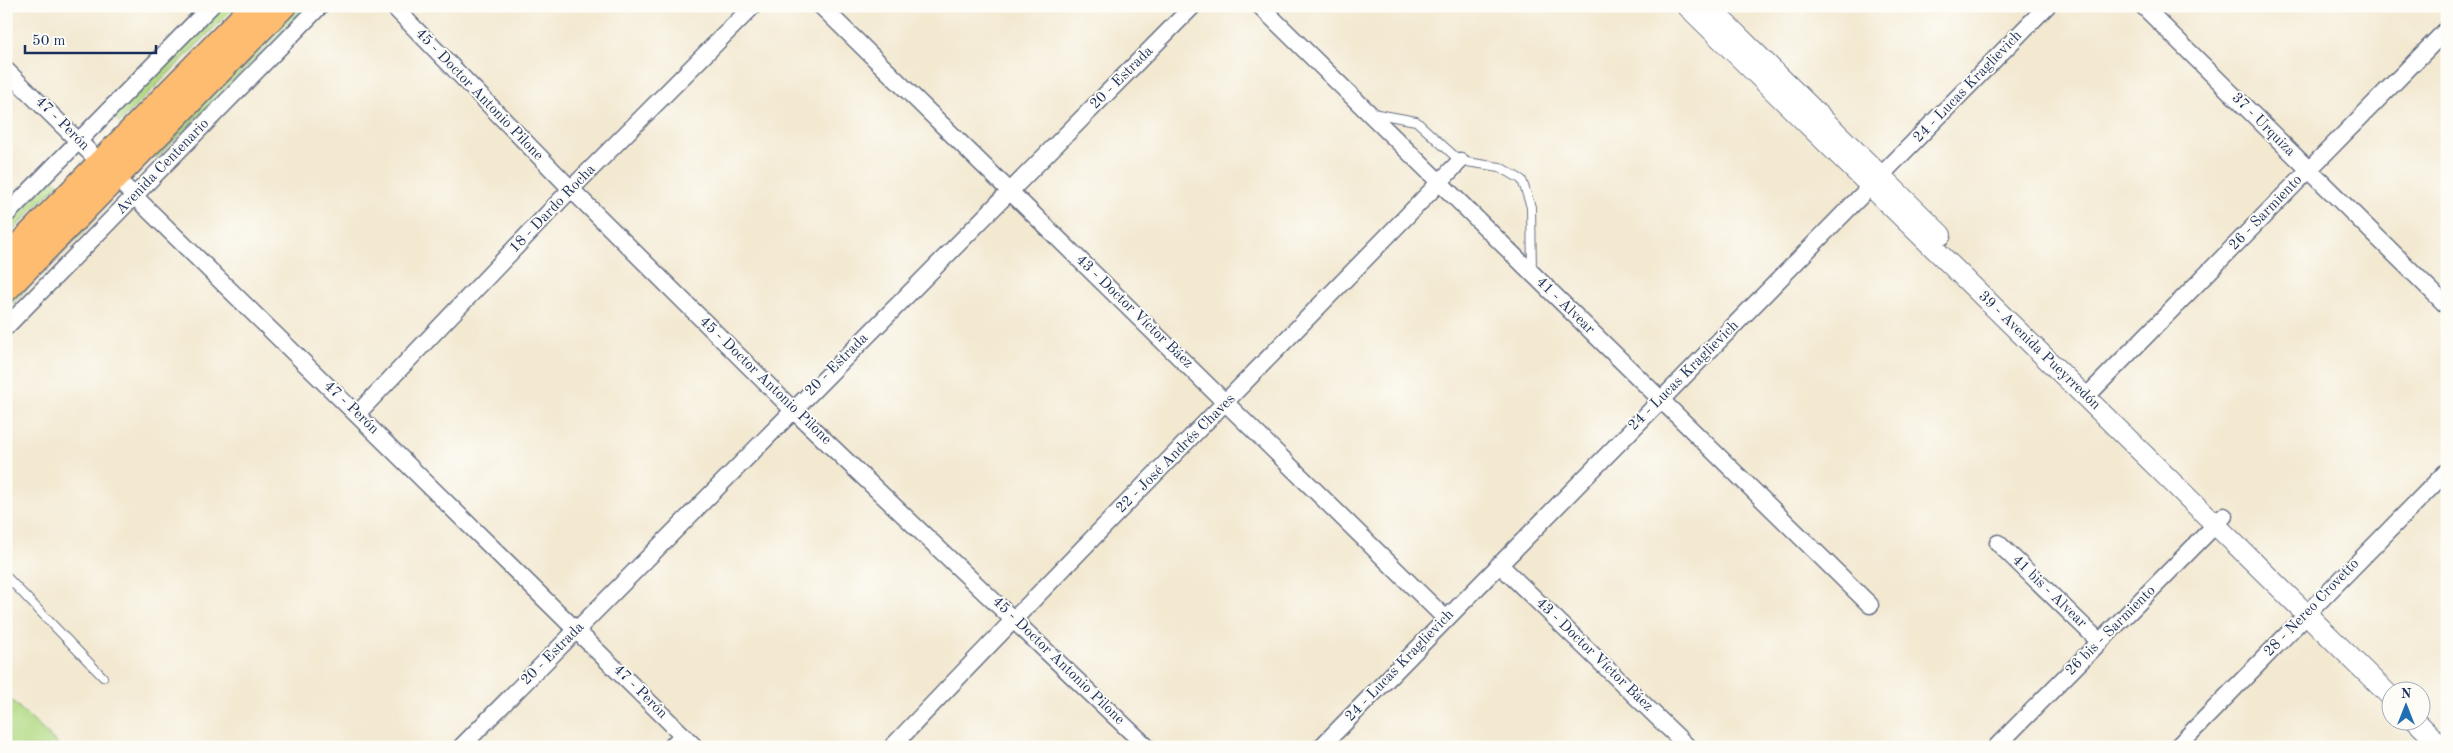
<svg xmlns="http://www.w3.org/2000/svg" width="2453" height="753" viewBox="0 0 2453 753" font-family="'Old Standard TT',serif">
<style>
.green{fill:#b2da84;stroke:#668471}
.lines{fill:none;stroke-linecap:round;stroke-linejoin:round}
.service-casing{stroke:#677086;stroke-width:10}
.minor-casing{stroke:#677086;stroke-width:19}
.tertiary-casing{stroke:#677086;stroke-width:22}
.primary-casing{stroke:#677086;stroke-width:28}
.service{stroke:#fff;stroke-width:8}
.minor{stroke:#fff;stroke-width:16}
.tertiary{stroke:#fff;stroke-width:20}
.primary{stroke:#fdbc6f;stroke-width:25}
.labels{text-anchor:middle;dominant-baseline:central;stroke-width:4;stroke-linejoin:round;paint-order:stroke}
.street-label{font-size:15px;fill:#1b2f5e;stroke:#fdfcf7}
</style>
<rect width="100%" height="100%" fill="#fdfcf7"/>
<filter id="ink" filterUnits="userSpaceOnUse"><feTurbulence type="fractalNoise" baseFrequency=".02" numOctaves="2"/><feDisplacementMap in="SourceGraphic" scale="10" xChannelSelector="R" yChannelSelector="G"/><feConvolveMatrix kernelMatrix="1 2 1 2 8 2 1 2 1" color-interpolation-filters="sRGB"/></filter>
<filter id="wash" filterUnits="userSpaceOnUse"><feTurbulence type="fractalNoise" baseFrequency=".0096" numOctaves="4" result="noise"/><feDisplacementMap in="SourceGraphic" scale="20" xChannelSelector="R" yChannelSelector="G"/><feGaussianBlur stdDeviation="1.12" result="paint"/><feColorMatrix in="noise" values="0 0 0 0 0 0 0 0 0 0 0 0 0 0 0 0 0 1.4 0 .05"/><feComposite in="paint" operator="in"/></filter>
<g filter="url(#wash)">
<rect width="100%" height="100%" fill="#f3e9d1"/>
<g class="green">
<path d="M223 6H236L119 123 113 117Z"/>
<path d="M295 6H307L157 158 150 152Z"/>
<path d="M53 178 59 184 6 237V225Z"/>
<path d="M90 213 96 219 6 310V297Z"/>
<path d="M6 695 61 747H6Z"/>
</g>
</g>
<g filter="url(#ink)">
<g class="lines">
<g class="service-casing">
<g id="service">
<path d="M1372 113 1416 121 1460 161 1500 167 1522 180 1531 207 1532 272"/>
<path d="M6 576 103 677"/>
</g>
</g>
<g class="minor-casing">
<g id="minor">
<path d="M393 6 571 189 792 409 1147 747"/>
<path d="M821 6 1446 619"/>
<path d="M1260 6 1870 605"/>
<path d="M2143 6 2447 306"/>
<path d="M6 70 695 747"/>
<path d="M6 215 211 6"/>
<path d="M6 327 320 6"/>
<path d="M2086 397 2447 29"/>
<path d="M357 414 571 189 753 6"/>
<path d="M1998 543 2100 642"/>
<path d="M1499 564 1688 747"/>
<path d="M461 747 1193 6"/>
<path d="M671 747 683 735"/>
<path d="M892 747C1079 549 1271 357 1460 161"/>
<path d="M1321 747 2047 6"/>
<path d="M1996 747 2224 516"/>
<path d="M2177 747 2447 471"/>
</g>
</g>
<g class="tertiary-casing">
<g id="tertiary">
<path d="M1687 6 2390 696"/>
<path d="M1708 6 1941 235"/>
<path d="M2415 720 2442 747"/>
</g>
</g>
<g class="primary-casing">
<g id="primary">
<path d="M6 259 254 6"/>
<path d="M6 289 283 6"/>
</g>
</g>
<use href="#service" class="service"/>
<use href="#minor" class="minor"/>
<use href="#tertiary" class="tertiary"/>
<use href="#primary" class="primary"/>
</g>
</g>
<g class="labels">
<g class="street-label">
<text transform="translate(1122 78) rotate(-45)">20 - Estrada</text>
<text transform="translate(1968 87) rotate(-46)">24 - Lucas Kraglievich</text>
<text transform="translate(479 95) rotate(46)">45 - Doctor Antonio Pilone</text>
<text transform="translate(62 124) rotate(45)">47 - Perón</text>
<text transform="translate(2263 125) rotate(45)">37 - Urquiza</text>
<text transform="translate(163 167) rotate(-46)">Avenida Centenario</text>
<text transform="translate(553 209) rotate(-46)">18 - Dardo Rocha</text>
<text transform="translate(2266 213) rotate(-46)">26 - Sarmiento</text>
<text transform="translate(1565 306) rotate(44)">41 - Alvear</text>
<text transform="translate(1134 312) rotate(44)">43 - Doctor Víctor Báez</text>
<text transform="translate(2039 351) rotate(44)">39 - Avenida Pueyrredón</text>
<text transform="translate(837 365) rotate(-45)">20 - Estrada</text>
<text transform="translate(1684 376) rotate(-45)">24 - Lucas Kraglievich</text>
<text transform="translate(765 381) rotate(44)">45 - Doctor Antonio Pilone</text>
<text transform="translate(351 408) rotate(44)">47 - Perón</text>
<text transform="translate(1176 454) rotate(-45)">22 - José Andrés Chaves</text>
<text transform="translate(2049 592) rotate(44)">41 bis - Alvear</text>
<text transform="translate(2312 608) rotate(-46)">28 - Nereo Crovetto</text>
<text transform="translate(2111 631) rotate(-45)">26 bis - Sarmiento</text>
<text transform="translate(553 654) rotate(-45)">20 - Estrada</text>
<text transform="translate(1594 655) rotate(44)">43 - Doctor Víctor Báez</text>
<text transform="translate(1058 661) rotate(44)">45 - Doctor Antonio Pilone</text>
<text transform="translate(1400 666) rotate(-46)">24 - Lucas Kraglievich</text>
<text transform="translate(640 692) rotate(45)">47 - Perón</text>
</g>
</g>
<rect width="2453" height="753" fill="none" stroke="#fdfcf7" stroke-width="25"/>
<g transform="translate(2406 706)"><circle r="24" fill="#fdfcf7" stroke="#a3aaba"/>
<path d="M0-4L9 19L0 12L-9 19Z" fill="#1f6fb2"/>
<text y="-8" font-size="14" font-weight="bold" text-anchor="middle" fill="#1b2f5e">N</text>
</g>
<path d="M25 45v8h131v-8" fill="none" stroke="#1b2f5e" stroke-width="2.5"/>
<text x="32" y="45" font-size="15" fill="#1b2f5e" stroke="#fdfcf7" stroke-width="4" paint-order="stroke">50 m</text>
</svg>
